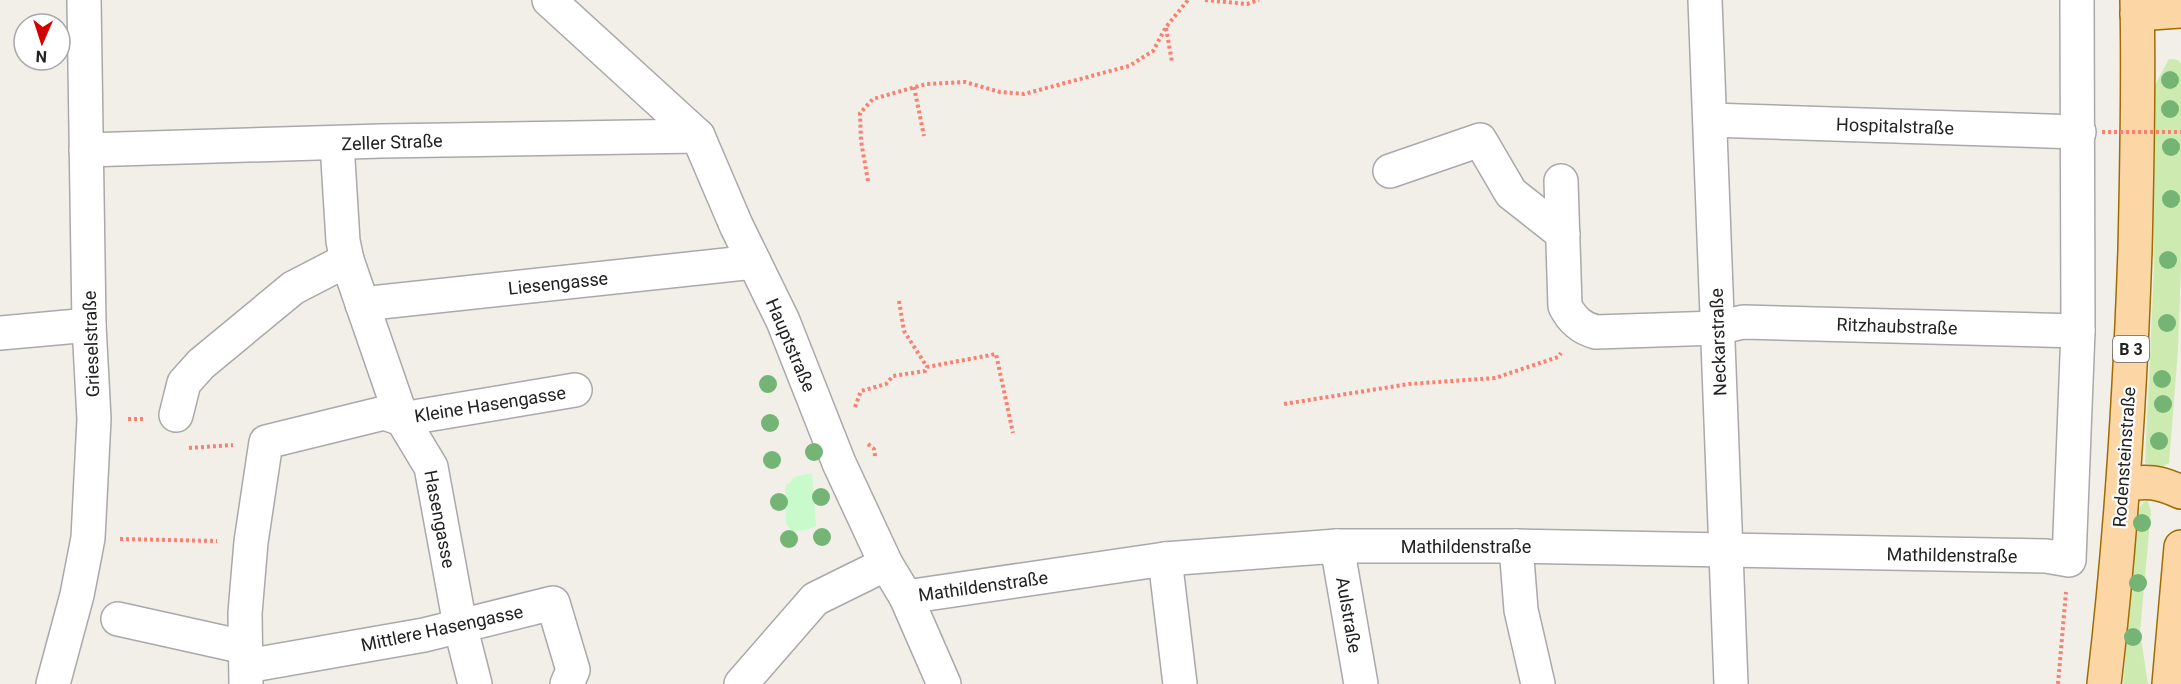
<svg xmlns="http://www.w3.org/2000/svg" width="2181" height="684" viewBox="0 0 2181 684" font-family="Roboto,sans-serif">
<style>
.grass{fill:#cdebb0}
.park{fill:#c8facc}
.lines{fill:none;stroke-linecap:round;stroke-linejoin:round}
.minor-casing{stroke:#a9a9a9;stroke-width:36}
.major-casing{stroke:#a06b00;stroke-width:36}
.path{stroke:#fa8072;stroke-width:4;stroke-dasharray:3 3;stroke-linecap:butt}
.minor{stroke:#fff;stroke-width:33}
.major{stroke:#fcd6a4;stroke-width:33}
.path-bridge{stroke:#fa8072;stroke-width:4;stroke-dasharray:3 3;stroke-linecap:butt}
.tree{fill:#74b475}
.labels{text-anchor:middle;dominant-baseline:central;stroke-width:4.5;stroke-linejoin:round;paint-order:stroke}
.shield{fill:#fff;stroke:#646464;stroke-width:1.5}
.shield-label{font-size:16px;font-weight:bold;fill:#222}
.street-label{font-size:18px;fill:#222;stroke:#fff}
</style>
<rect width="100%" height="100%" fill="#f2efe9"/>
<g class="grass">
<path d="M2169 59 2178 60 2181 64V267L2178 350 2169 463 2159 469 2145 463 2154 267 2153 179 2155 85Z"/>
<path d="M2147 499 2151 511 2140 632 2148 684H2123L2138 509Z"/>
</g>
<path class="park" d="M812 473 816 526 806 530 792 531 786 524C786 514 784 493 786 485L791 482 793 477Z"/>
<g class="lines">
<g class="minor-casing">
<g id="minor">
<path d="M549 0 698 136 736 225 783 321 839 463 886 564 906 597 944 684"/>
<path d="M1705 0 1731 684"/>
<path d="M1710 120 2079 132"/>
<path d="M337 144 343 241 347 260 402 419 431 467 460 625 475 684"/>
<path d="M86 150 381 141 698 136"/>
<path d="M1390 171 1480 140 1511 193 1563 234"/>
<path d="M1561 181 1565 306C1572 320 1581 328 1596 332L1717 328 1743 322 2078 331"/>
<path d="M362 304 754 262"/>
<path d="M0 333 89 325"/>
<path d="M176 415 184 383 201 364 293 288 347 260"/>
<path d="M1337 546 1361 684"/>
<path d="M1516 546 1521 610 1538 684"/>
<path d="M1165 559 1180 684"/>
<path d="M906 597 1165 559 1337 546H1516L2046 556 2069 560 2078 331 2077 0"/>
<path d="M118 619 244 647"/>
<path d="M247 666 424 635 553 603 573 670 567 684"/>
<path d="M53 684 77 595 88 538 94 419 89 325 84 0"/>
<path d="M246 684 245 613 251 542 266 442 384 413 402 419 575 390"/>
<path d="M741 684 815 599 886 564"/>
</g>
</g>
<g class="major-casing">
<g id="major">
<path d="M2137 14 2181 11"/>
<path d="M2123 485C2147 480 2159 482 2181 492"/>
<path d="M2104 684C2121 540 2130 395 2135 250 2137 166 2139 83 2137 0"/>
<path d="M2169 684 2181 547"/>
</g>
</g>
<g class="path">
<path d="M1205 0 1247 4 1259 0"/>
<path d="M1166 28 1172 62"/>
<path d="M914 87 924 136"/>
<path d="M868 181 861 141 860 113 873 99 926 84 965 82 1000 92 1024 94 1129 66 1153 51 1166 27 1188 0"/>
<path d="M899 301 904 331 927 367"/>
<path d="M1284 404 1409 384 1495 378 1558 357 1561 353"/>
<path d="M855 407 861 391 886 384 893 376 925 371 927 367 996 354 1013 433"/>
<path d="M128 419H144"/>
<path d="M868 444 874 449 875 456"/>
<path d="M189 448 233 445"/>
<path d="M120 539 217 541"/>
<path d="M2058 684 2066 592"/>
</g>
<use href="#minor" class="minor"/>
<use href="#major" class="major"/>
<path class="path-bridge" d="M2102 132H2181"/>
</g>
<g class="tree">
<circle cx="2170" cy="80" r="9"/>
<circle cx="2170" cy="109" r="9"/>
<circle cx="2171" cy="147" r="9"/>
<circle cx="2171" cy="199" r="9"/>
<circle cx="2168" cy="260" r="9"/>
<circle cx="2167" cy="323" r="9"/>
<circle cx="2162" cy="379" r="9"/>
<circle cx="768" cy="384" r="9"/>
<circle cx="2163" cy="404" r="9"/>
<circle cx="770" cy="423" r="9"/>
<circle cx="2159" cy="441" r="9"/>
<circle cx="814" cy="452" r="9"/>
<circle cx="772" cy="460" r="9"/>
<circle cx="821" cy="497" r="9"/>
<circle cx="779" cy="502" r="9"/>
<circle cx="2142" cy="523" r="9"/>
<circle cx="822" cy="537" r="9"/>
<circle cx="789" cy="539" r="9"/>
<circle cx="2138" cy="583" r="9"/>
<circle cx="2133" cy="637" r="9"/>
</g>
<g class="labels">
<rect class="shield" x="2113" y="336" width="36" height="26" rx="4.5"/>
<g class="shield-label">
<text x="2131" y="349">B 3</text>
</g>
<g class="street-label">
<text transform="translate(1895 126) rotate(2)">Hospitalstraße</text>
<text transform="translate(392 142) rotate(-2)">Zeller Straße</text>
<text transform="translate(558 283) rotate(-6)">Liesengasse</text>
<text transform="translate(1897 326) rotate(2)">Ritzhaubstraße</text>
<text transform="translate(1718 342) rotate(-92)">Neckarstraße</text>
<text transform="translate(91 344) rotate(-92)">Grieselstraße</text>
<text transform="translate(791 345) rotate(67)">Hauptstraße</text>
<text transform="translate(490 404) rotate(-9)">Kleine Hasengasse</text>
<text transform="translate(2124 457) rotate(-86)">Rodensteinstraße</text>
<text transform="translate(440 519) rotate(79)">Hasengasse</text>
<text x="1466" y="546">Mathildenstraße</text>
<text transform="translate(1952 555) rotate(1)">Mathildenstraße</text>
<text transform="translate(983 586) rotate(-8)">Mathildenstraße</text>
<text transform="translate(1349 615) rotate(80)">Aulstraße</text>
<text transform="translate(442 628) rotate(-12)">Mittlere Hasengasse</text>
</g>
</g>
<g transform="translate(42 42) rotate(183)"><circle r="28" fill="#ffffff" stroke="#a7a7a7" stroke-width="1.5"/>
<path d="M0-4.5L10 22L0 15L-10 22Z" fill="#d40000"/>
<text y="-9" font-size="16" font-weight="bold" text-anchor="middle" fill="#222222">N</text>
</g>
</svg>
